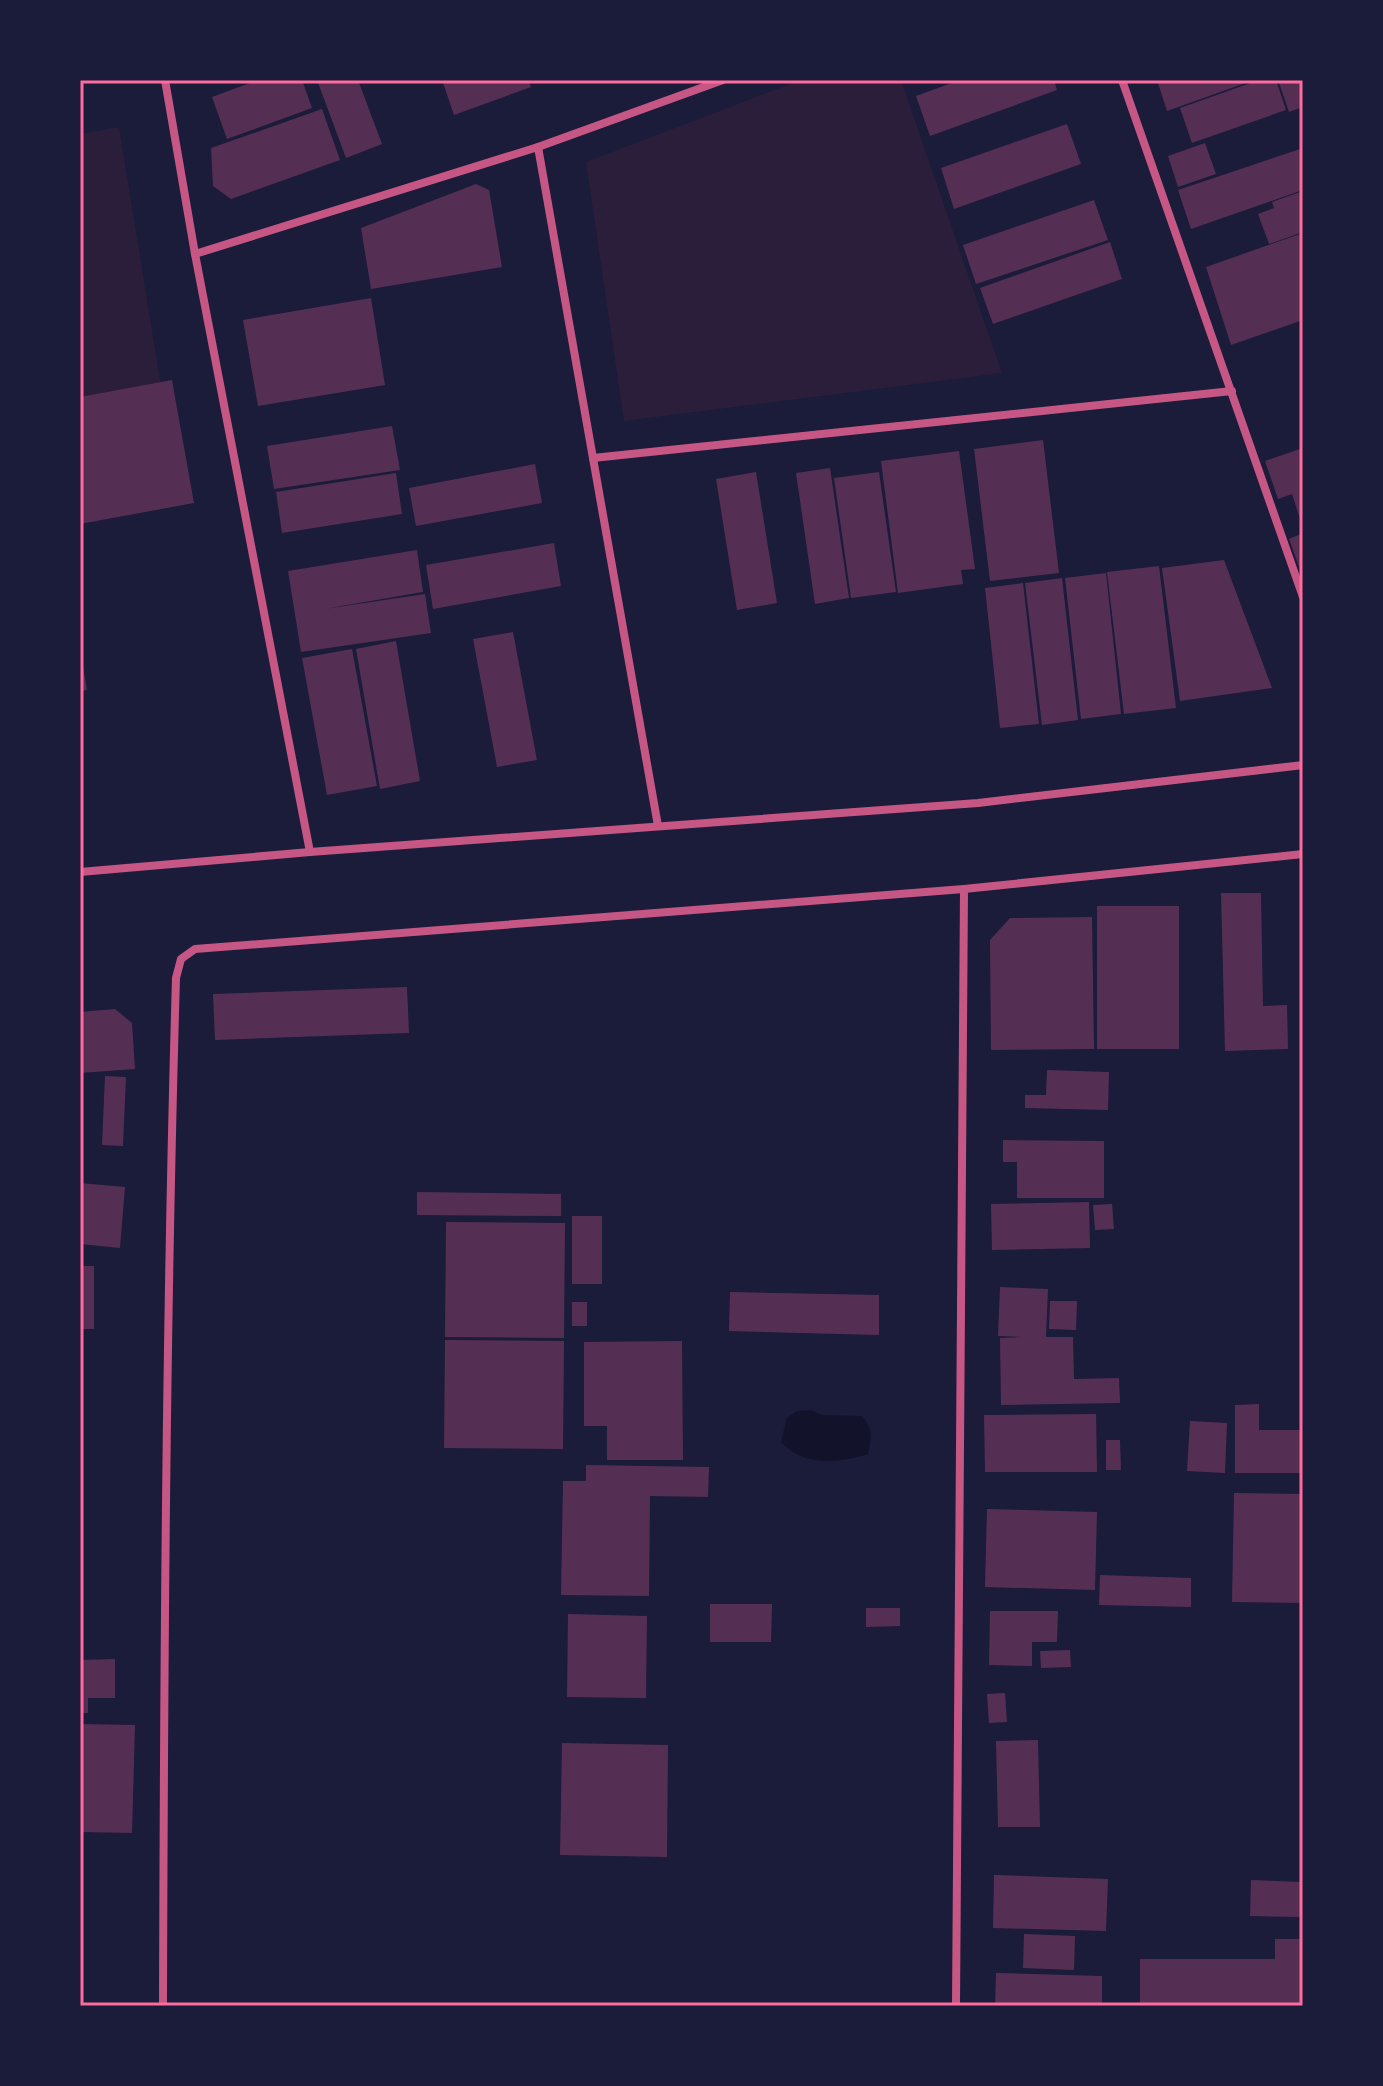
<svg xmlns="http://www.w3.org/2000/svg" width="1383" height="2086" viewBox="0 0 1383 2086" font-family="Commissioner,sans-serif">
<style>
.green{fill:#2a1e3b}
.water{fill:#12122b}
.building{fill:#542f53}
.lines{fill:none;stroke-linecap:round;stroke-linejoin:round}
.minor{stroke:#c65784;stroke-width:8}
.neatline{fill:none;stroke:#ff6b9d;stroke-width:3}
</style>
<rect width="100%" height="100%" fill="#1b1b3a"/>
<g class="green">
<path d="M801 80H901L1002 373 624 421 586 162Z"/>
<path d="M119 127 162 392 80 406V134Z"/>
</g>
<path class="water" d="M810 1410 822 1415 862 1416C873 1429 872 1438 868 1454 838 1463 804 1467 781 1442L787 1418 797 1411Z"/>
<g class="building">
<path d="M258 80H302L312 108 227 139 212 97Z"/>
<path d="M317 80H358L382 144 346 158Z"/>
<path d="M442 80H528L531 87 454 115Z"/>
<path d="M960 80H1054L1057 90 930 136 916 96Z"/>
<path d="M1157 80H1254L1167 111Z"/>
<path d="M1259 80H1276L1286 110 1192 143 1180 108Z"/>
<path d="M1278 80H1303V107L1289 112Z"/>
<path d="M322 109 340 160 231 199 213 186 211 148Z"/>
<path d="M1067 124 1081 164 954 209 941 168Z"/>
<path d="M1205 143 1216 174 1178 187 1168 156Z"/>
<path d="M1303 148V190L1191 229 1178 190Z"/>
<path d="M476 184 489 190 502 267 371 289 361 228Z"/>
<path d="M1303 191V232L1269 244 1258 214 1274 208 1272 202Z"/>
<path d="M1094 200 1108 240 976 284 963 245Z"/>
<path d="M1303 233V320L1231 345 1206 267Z"/>
<path d="M1110 242 1122 279 993 324 980 288Z"/>
<path d="M371 298 385 385 258 406 243 320Z"/>
<path d="M172 380 194 503 80 524V397Z"/>
<path d="M392 426 400 470 274 489 267 446Z"/>
<path d="M1043 440 1059 573 990 581 974 449Z"/>
<path d="M1303 448V525H1302L1292 494 1278 499 1265 461Z"/>
<path d="M959 451 975 569 961 570 963 584 898 593 881 461Z"/>
<path d="M535 464 542 503 416 526 409 488Z"/>
<path d="M830 468 849 598 815 604 796 473Z"/>
<path d="M756 472 777 603 737 610 716 479Z"/>
<path d="M879 472 896 592 851 598 834 478Z"/>
<path d="M396 473 402 514 282 533 276 492Z"/>
<path d="M1303 533V578L1289 539Z"/>
<path d="M554 543 561 586 433 609 426 565Z"/>
<path d="M417 550 423 592 324 609 425 594 431 633 301 652 288 571Z"/>
<path d="M1224 560 1272 688 1180 701 1162 568Z"/>
<path d="M1159 566 1176 708 1124 714 1107 572Z"/>
<path d="M1106 573 1121 714 1081 719 1065 578Z"/>
<path d="M1062 578 1078 720 1042 725 1025 583Z"/>
<path d="M1023 583 1039 724 1000 728 985 588Z"/>
<path d="M513 632 537 760 497 767 473 639Z"/>
<path d="M396 641 420 781 380 789 356 649Z"/>
<path d="M80 648 87 690 80 691Z"/>
<path d="M352 649 377 786 327 795 302 658Z"/>
<path d="M1221 893H1261L1263 1006 1287 1005 1288 1049 1225 1051Z"/>
<rect x="1097" y="906" width="82" height="143"/>
<path d="M1092 917 1094 1049 991 1050 990 940 1010 918Z"/>
<path d="M407 987 409 1033 215 1040 213 994Z"/>
<path d="M115 1009 132 1023 135 1069 80 1073V1012Z"/>
<path d="M1047 1070 1109 1072 1108 1110 1025 1108V1095H1046Z"/>
<path d="M105 1076 126 1077 123 1146 102 1145Z"/>
<path d="M1003 1140 1104 1141V1198H1017V1162H1003Z"/>
<path d="M80 1183 125 1187 120 1248 80 1244Z"/>
<path d="M417 1192 561 1194V1216L417 1215Z"/>
<path d="M1089 1202 1090 1248 992 1250 991 1204Z"/>
<path d="M1112 1204 1114 1229 1095 1230 1093 1205Z"/>
<rect x="572" y="1216" width="30" height="68"/>
<path d="M446 1222 565 1223 564 1338 445 1337Z"/>
<rect x="80" y="1266" width="14" height="63"/>
<path d="M1000 1287 1048 1289 1046 1337H1073L1074 1379 1119 1378 1120 1403 1001 1405 1000 1338 1024 1337 998 1336Z"/>
<path d="M730 1292 879 1295V1335L729 1331Z"/>
<path d="M1050 1301H1077L1076 1330 1049 1329Z"/>
<rect x="572" y="1302" width="15" height="24"/>
<path d="M445 1340 564 1341 563 1449 444 1448Z"/>
<path d="M682 1341 683 1460H607V1426H584V1342Z"/>
<path d="M1259 1404V1430H1303V1473H1235V1405Z"/>
<path d="M1096 1414 1097 1472H985L984 1415Z"/>
<path d="M1190 1421 1227 1423 1225 1473 1187 1471Z"/>
<path d="M1106 1440H1120L1121 1470H1106Z"/>
<path d="M586 1465 709 1467 708 1497 650 1496 649 1596 561 1595 563 1481H586Z"/>
<path d="M1234 1493 1303 1494V1603L1232 1602Z"/>
<path d="M987 1509 1097 1512 1095 1590 985 1587Z"/>
<path d="M1100 1575 1191 1578V1607L1099 1605Z"/>
<path d="M710 1604H772L771 1642H710Z"/>
<path d="M866 1608H900V1626L866 1627Z"/>
<path d="M990 1611H1058L1057 1642H1032V1666L989 1665Z"/>
<path d="M568 1614 647 1616 646 1698 567 1697Z"/>
<path d="M1070 1650 1071 1667 1041 1668 1040 1651Z"/>
<path d="M115 1659V1698H88V1713H80V1660Z"/>
<path d="M1005 1693 1007 1722 989 1723 987 1694Z"/>
<path d="M80 1724 135 1725 132 1833 80 1832Z"/>
<path d="M1038 1740 1040 1827H998L996 1741Z"/>
<path d="M562 1743 668 1745 667 1857 560 1855Z"/>
<path d="M994 1875 1108 1879 1106 1931 993 1928Z"/>
<path d="M1251 1880 1303 1882V1917L1250 1916Z"/>
<path d="M1024 1934 1075 1936 1074 1970 1023 1968Z"/>
<path d="M1275 1939H1303V2006H1140V1959H1275Z"/>
<path d="M996 1973 1102 1976V2006H995Z"/>
</g>
<g class="lines">
<g class="minor">
<path d="M165 80 195 254 310 852"/>
<path d="M1122 80 1303 597"/>
<path d="M538 147 658 826"/>
<path d="M195 254 538 147 723 80"/>
<path d="M593 458 1232 391"/>
<path d="M80 872 310 852 978 803 1303 765"/>
<path d="M163 2006C164 1663 166 1321 176 978L181 959 195 949 964 889 1303 854"/>
<path d="M956 2006 964 889"/>
</g>
</g>
<rect width="1383" height="2086" fill="none" stroke="#1b1b3a" stroke-width="164"/>
<rect x="82" y="82" width="1219" height="1922" class="neatline"/>
</svg>
